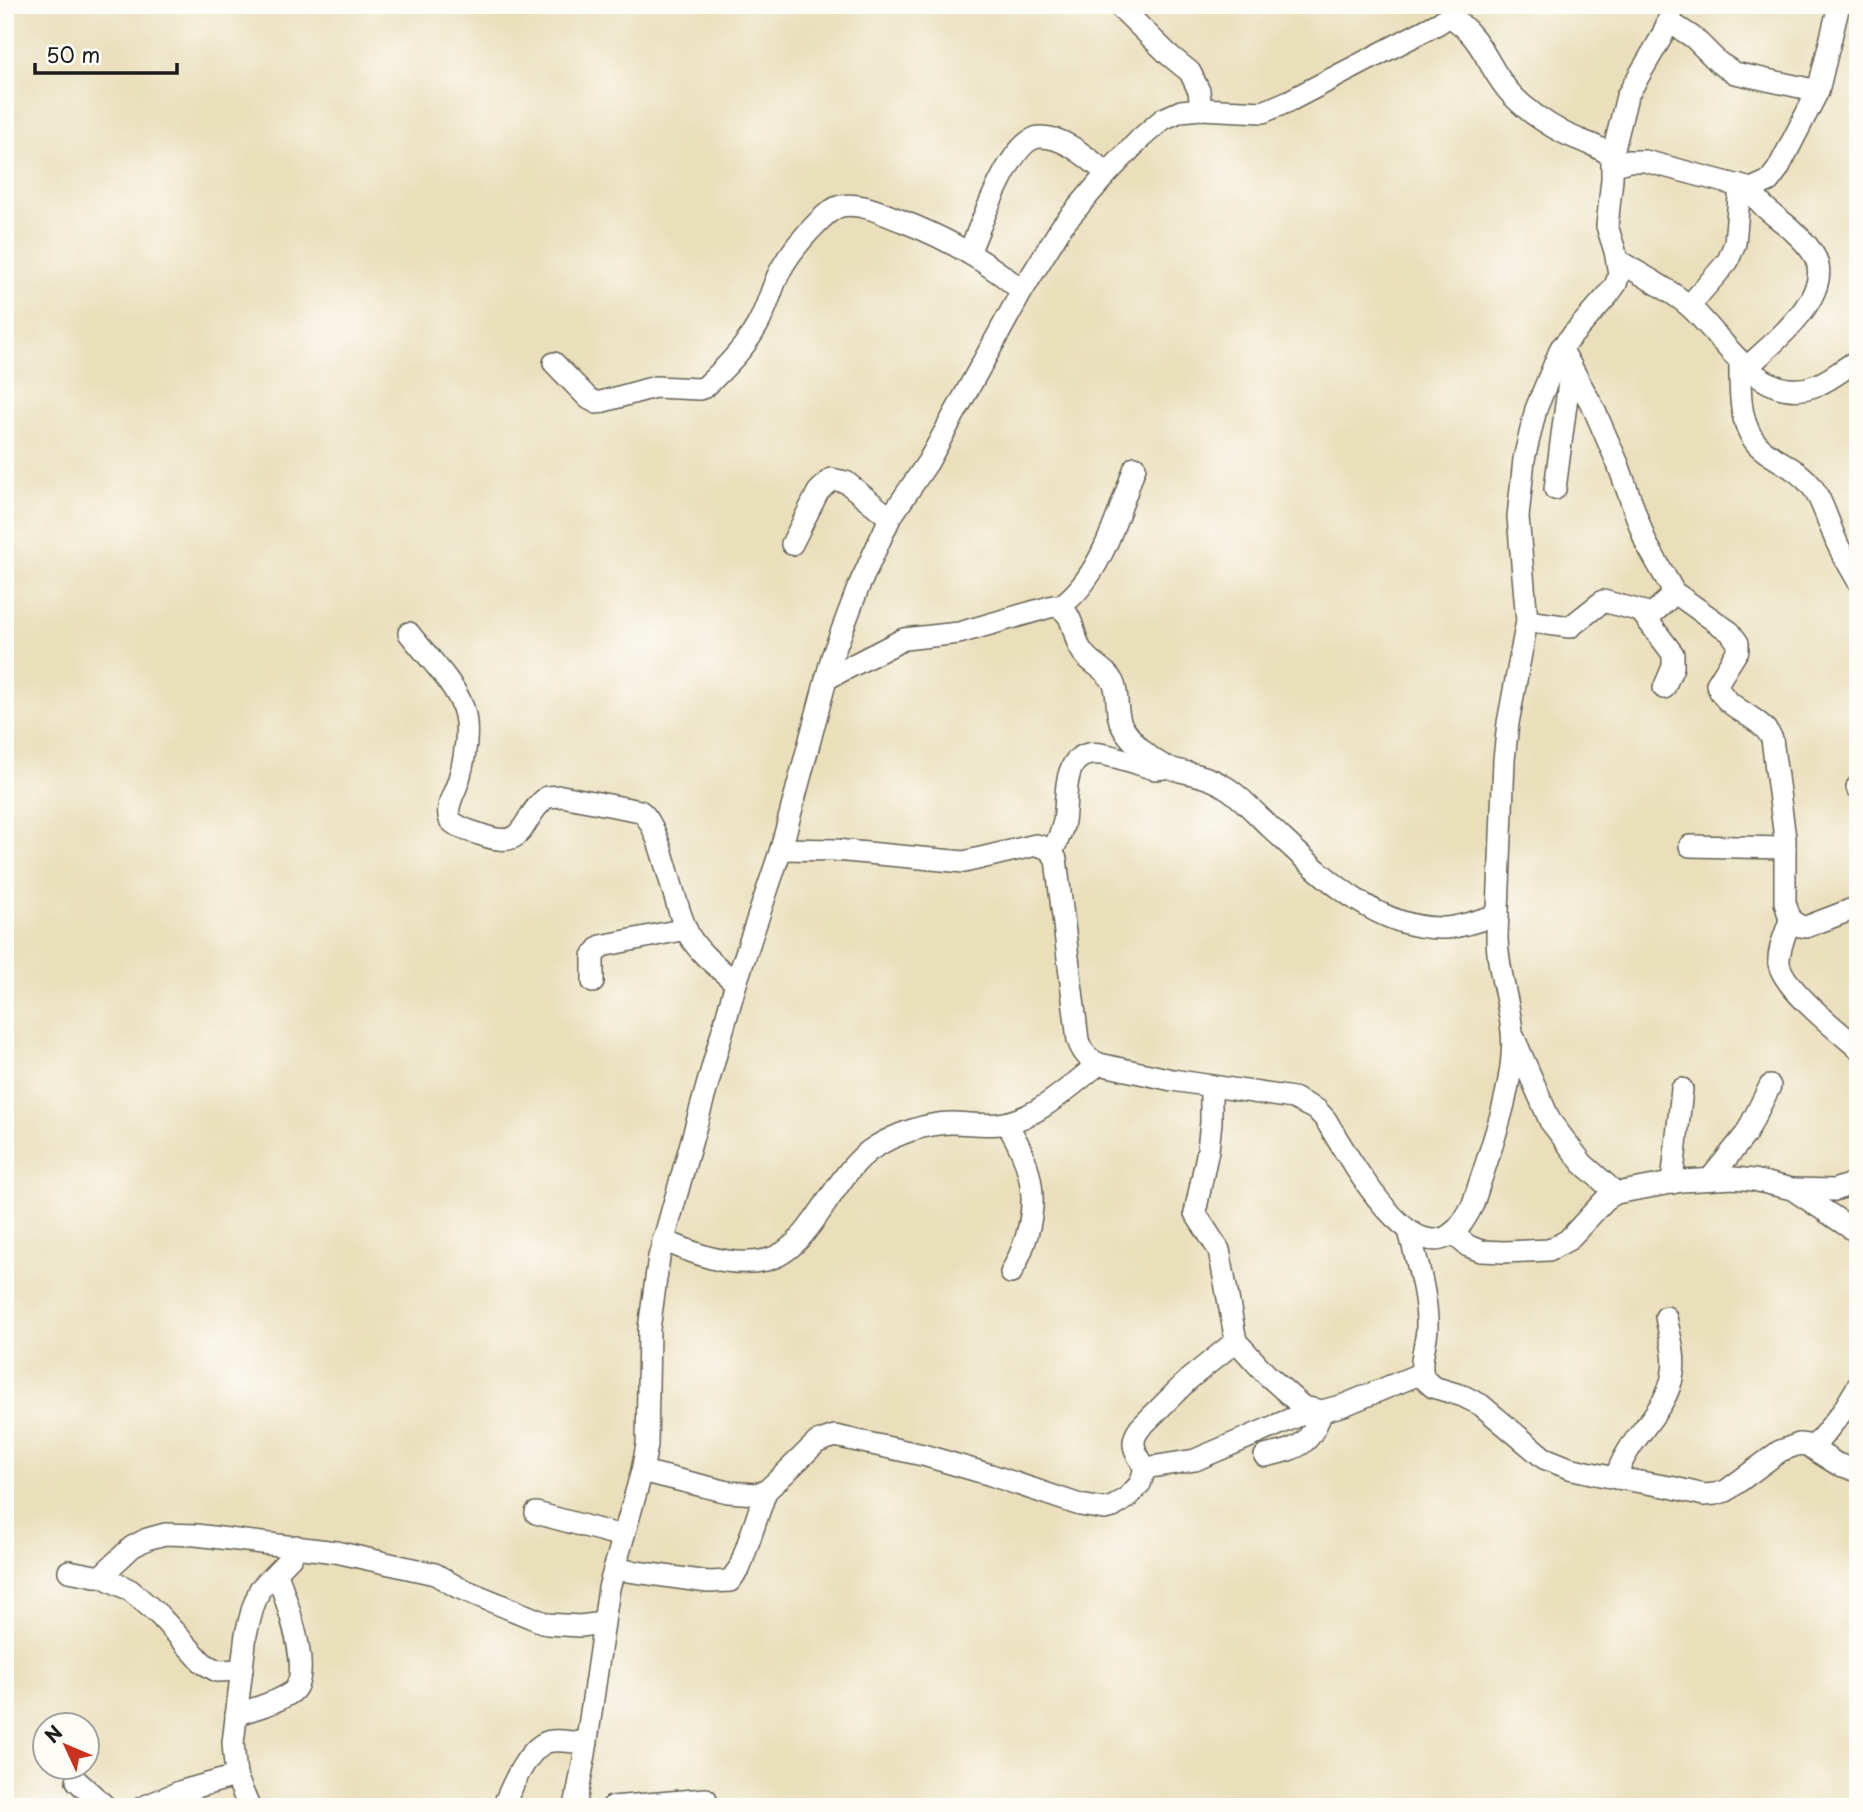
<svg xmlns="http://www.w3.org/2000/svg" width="1863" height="1812" viewBox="0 0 1863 1812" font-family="'Playpen Sans',sans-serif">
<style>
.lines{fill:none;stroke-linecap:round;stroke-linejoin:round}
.minor-casing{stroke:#646054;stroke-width:24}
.minor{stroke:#fff;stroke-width:21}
</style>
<rect width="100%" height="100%" fill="#fdfcf7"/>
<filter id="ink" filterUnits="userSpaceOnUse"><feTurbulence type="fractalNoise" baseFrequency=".0143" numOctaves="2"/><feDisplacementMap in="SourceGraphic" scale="14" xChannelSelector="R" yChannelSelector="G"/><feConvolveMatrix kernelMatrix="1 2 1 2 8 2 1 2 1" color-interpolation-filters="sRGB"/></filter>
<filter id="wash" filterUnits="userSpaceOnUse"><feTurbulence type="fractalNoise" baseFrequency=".00686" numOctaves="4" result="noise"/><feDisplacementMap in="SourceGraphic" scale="28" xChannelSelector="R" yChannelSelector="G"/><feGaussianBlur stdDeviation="1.57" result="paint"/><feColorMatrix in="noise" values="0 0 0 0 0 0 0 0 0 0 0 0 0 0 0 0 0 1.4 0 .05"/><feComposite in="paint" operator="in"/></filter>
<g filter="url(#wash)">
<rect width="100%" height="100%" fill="#eadfbb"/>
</g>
<g filter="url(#ink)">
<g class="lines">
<g class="minor-casing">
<g id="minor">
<path d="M1118 5 1169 55 1190 72 1199 91 1201 109"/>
<path d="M1668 21 1694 38 1719 63 1735 73 1818 91"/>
<path d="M1612 157 1627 96 1661 38 1675 5"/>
<path d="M1613 166 1628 161H1645L1751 189 1769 181 1778 169 1818 91 1839 5"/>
<path d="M969 253C980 228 1011 136 1041 137 1066 137 1088 159 1107 173"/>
<path d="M1617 260C1641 275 1668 288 1689 306 1724 337 1761 408 1817 385 1832 379 1844 368 1858 360"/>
<path d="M1689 306 1728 261 1735 243 1740 186"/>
<path d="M1561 348 1594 409 1618 464 1646 543 1675 594"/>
<path d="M1740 362C1740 390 1738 429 1762 449 1780 463 1799 469 1813 488 1824 504 1829 525 1837 543 1843 556 1851 568 1858 581"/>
<path d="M554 363 588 398 597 403 655 387 699 389 705 387C725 368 744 349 757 326 767 309 771 289 780 271 790 252 804 236 819 221 825 215 833 208 841 206 862 202 883 214 902 221 946 238 987 261 1022 291"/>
<path d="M1747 367C1771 345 1832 297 1816 259 1811 248 1801 238 1792 230 1778 217 1759 207 1751 189"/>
<path d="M1555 489 1571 366"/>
<path d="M792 544 818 492 831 479 846 482 890 518"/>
<path d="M1059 607C1101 579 1119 511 1135 467"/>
<path d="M1642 613 1673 654V667L1664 688"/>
<path d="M1527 621 1570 627 1603 601 1652 614 1673 595H1678L1730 632 1738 643V650L1717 684C1724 710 1761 715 1772 739L1785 838V902L1790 920 1800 926 1806 927 1858 907"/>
<path d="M409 633C425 654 455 683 463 708 470 728 465 759 459 779 455 793 445 806 450 820 458 828 469 831 479 834 529 853 518 819 547 797L562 796 640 811C662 825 673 909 690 937 701 955 720 969 736 983"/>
<path d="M826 679 904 639 959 633 1053 606C1074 609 1072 633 1080 648 1087 663 1106 668 1113 682 1120 696 1114 713 1123 728 1133 743 1150 760 1167 767 1185 774 1205 774 1222 785 1240 795 1255 813 1270 827 1318 871 1375 931 1446 928 1463 927 1481 919 1498 915"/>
<path d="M1857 787H1858"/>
<path d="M1690 846 1785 848"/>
<path d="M781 849 835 850 964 862 1036 845C1046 847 1051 850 1056 859L1078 1040C1082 1052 1087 1058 1099 1064L1172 1080 1293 1098 1317 1110 1326 1120C1343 1149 1400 1250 1441 1239 1457 1235 1466 1218 1473 1204 1488 1155 1517 1083 1512 1032 1509 999 1497 969 1497 936L1504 760 1508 723 1527 621 1518 517 1524 459 1536 409 1561 348 1608 295 1616 284 1619 274 1615 251 1607 226 1612 179V157C1598 144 1581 142 1564 133 1547 124 1526 110 1512 95 1487 69 1485 38 1449 16"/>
<path d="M1052 852C1057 842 1062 832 1064 821 1068 796 1060 749 1101 754 1119 757 1138 764 1155 769L1164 768"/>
<path d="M1790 920C1786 933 1778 949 1779 963 1782 987 1839 1032 1858 1048"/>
<path d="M593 982V956L601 946 686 929"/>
<path d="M1514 1038 1550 1121 1583 1164 1616 1193"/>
<path d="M1211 1086V1122L1208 1150 1195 1213 1219 1250 1236 1341 1267 1375 1303 1407 1322 1411 1344 1405 1422 1373"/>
<path d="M1006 1123C1040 1175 1040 1219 1011 1273"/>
<path d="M1710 1179 1746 1134 1770 1086"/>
<path d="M1672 1183 1682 1089"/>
<path d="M1794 1189 1834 1190 1858 1182"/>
<path d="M1409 1231C1417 1262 1428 1296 1427 1329 1426 1346 1418 1363 1424 1379L1433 1387 1463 1396 1481 1405 1544 1458 1569 1468 1605 1476 1670 1487 1704 1495 1715 1494 1726 1491 1780 1451 1799 1444 1807 1445 1837 1464 1858 1471"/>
<path d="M1452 1233 1468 1246 1481 1251 1504 1252 1549 1250 1568 1240 1605 1200 1616 1193 1682 1181 1734 1178 1754 1180 1792 1189 1858 1233"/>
<path d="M663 1240C695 1254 729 1268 766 1260 813 1249 832 1173 875 1147 896 1134 927 1123 951 1123 969 1123 988 1127 1005 1123 1040 1116 1071 1085 1099 1064"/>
<path d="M1813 1448 1843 1411 1858 1386"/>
<path d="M1265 1456C1300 1448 1309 1446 1322 1411"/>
<path d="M1145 1468 1195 1460 1312 1410"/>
<path d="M642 1471 728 1492 756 1494 766 1491 778 1480 817 1442 835 1436 923 1455 991 1475 1080 1505 1104 1509 1113 1507 1128 1497 1140 1484 1145 1468C1136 1452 1128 1444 1140 1428L1189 1379 1236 1341"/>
<path d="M1616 1478C1626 1438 1668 1413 1673 1372 1676 1354 1669 1334 1666 1317"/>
<path d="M536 1513 622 1536"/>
<path d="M614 1569 708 1582 730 1581 740 1567 766 1491"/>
<path d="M69 1571 95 1576H101L132 1547 147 1539 165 1534 196 1535 336 1552 435 1574 457 1587 547 1624 580 1626 603 1623"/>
<path d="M101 1576 130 1590 159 1615 203 1663 217 1671 242 1670"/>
<path d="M236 1715C252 1709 279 1702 292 1692 315 1673 284 1597 277 1572"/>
<path d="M77 1781 106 1807"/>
<path d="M143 1807 182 1791 236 1776"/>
<path d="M249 1807 236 1776 233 1743 246 1634 253 1607 260 1589 291 1557 296 1546"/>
<path d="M503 1807C511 1788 529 1743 552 1741 563 1740 576 1743 587 1743"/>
<path d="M575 1807 585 1754 609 1588 642 1471 647 1445 649 1329 659 1257 736 983 781 849 832 657 858 588 890 518 928 462 1022 291 1062 226 1103 178 1141 138 1163 119 1181 111 1201 109 1263 112 1289 101 1439 23 1449 16 1455 6"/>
<path d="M612 1807 706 1799"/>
</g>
</g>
<use href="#minor" class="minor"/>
</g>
</g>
<rect width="1863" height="1812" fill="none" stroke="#fdfcf7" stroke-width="28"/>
<g transform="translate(66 1746) rotate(314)"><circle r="33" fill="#fdfcf7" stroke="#a3a29f" stroke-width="2"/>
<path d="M0-5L12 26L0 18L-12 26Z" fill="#c8321e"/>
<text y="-10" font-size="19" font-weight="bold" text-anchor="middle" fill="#1c1c1c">N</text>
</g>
<path d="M35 63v10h142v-10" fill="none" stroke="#1c1c1c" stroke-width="3.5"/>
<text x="46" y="63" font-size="21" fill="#1c1c1c" stroke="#fdfcf7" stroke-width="5" paint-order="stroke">50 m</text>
</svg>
